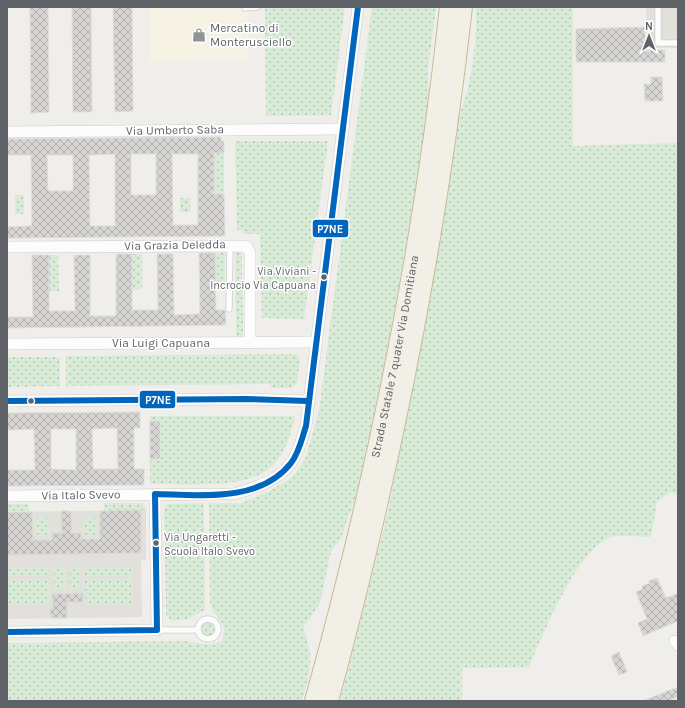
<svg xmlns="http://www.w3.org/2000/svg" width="685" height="708" viewBox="0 0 685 708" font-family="Karla,sans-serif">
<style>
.commercial{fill:#f7f3e4}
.education{fill:#e2e0da}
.grass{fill:url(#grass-dots)}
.building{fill:url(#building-cross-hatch);stroke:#deddd9;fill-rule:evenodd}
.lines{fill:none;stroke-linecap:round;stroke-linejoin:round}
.service-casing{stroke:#cbcccc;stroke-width:7}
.minor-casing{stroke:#cbcccc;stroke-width:12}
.trunk-casing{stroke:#c8b996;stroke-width:20}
.service{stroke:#fdfcfc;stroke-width:5.5}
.minor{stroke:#fdfcfc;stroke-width:11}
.trunk{stroke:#f2f0e6;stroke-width:18}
.bus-1-casing{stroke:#fff;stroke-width:9}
.bus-1{stroke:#0065bd;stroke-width:6}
.bus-dot{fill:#5f6368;stroke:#fff;stroke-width:1.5}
.labels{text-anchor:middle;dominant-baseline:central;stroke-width:3;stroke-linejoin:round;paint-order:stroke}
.bus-label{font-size:11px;fill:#5f6368;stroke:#fff;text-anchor:end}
.poi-label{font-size:12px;fill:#5f6368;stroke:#fff;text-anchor:start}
.street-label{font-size:12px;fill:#5f6368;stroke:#fff}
.line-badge{stroke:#fff;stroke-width:1.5}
.badge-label{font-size:11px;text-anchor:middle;font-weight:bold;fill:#fff}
</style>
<defs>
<pattern id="grass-dots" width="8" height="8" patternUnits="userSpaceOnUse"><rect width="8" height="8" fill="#d8ebd6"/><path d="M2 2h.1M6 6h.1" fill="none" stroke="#b2c2b1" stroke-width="1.8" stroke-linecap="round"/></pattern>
<pattern id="building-cross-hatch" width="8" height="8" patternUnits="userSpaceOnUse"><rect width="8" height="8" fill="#d6d5d3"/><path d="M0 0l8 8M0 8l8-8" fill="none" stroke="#b1b0af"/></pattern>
</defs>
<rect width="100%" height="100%" fill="#efeeea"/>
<path class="commercial" d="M149 7H260V11H248V60L149 61Z"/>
<g class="education">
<path d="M646 7H678V48H647Z"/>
<path d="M146 510V560H141L142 617 7 619V512Z"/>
</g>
<g class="grass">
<path d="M265 7H345L331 115 266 116Z"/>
<path d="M372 7H436L428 70 429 111 386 359 357 496 347 520 341 539 331 551 320 603 303 628C315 658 310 671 302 701H7V643L188 641C201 644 210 646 222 641 229 619 214 620 210 603L209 503H241L268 492 286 481 294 475 306 457 319 411Z"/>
<path d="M476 7H573V146L678 143V494L670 492 657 502 651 537C642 537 615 534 608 538 573 557 545 631 529 667L462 668V701H340L388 512 427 308 455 126C471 90 477 47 476 7Z"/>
<path d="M235 141H328L304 319 262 318 260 234H243L242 230H237Z"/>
<rect x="214" y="153" width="10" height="41"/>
<rect x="15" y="195" width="9" height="19"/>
<path d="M190 198V212H180V198Z"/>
<path d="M235 250 241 253 242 257 243 335 236 337V335Z"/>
<rect x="215" y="253" width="10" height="35"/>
<path d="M132 254H142V289L132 290Z"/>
<path d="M49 255H58L59 291H49Z"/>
<path d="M293 354 298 355 300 358 297 383 291 388H271V384L66 386V356Z"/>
<path d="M7 357H60V386L7 387Z"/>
<path d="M150 416H295C291 434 285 456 270 468 243 490 185 484 150 484Z"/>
<path d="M104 503H142L144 504 146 510 104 511Z"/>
<path d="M204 503 205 610 187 619 172 621 166 615 164 506 167 504Z"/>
<rect x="7" y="504" width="22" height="8"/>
<rect x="36" y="518" width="13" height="18"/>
<rect x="84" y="518" width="13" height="18"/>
<path d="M49 568V575L7 576V569Z"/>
<rect x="54" y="568" width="11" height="21"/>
<rect x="70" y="568" width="10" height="21"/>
<path d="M85 568H131L132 575H85Z"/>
<path d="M132 579V603L86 604 85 580Z"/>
<path d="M49 580V604H7V581Z"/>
<circle cx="208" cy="630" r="8"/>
</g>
<g class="building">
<path d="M30 7H48L49 112 31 113Z"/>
<path d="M72 7H91L92 112H73Z"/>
<path d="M113 7H132L133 111 115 112Z"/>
<path d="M645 27V50H665V62H576V29Z"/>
<path d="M651 77H662L663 101H645L644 84H651Z"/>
<path d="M221 137V141H224V153H214V194H224L225 236 7 238V227L32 226 31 155H7V139ZM115 154V226H90L89 155ZM131 154H156V195H131ZM172 154H198V225H173ZM47 155H73V191H48Z"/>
<path d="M199 253H215L216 310H225L226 325 7 328V317H33L32 255H49V311H75L74 255H90V316H116V254H132V310H158L157 254H173L174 315 200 314Z"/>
<path d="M140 412V428H134V469H144V485L7 486V470H35L34 429 7 430V413ZM117 428 118 469H93L92 429ZM51 429H76V470L51 469Z"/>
<rect x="150" y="421" width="10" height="38"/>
<path d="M141 510V553L7 555V512H32L33 540H52V533H62L61 511H71L72 533H81V539H100V511Z"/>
<path d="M657 578 666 598 678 593V621L643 636 638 623 647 619 636 592 643 589 642 586 650 583 649 581Z"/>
<path d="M83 593V602H67V618H50V607H53L52 594Z"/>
<path d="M619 652 627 672 619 675 611 656Z"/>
<path d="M678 687V697L668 701H642Z"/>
</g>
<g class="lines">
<g class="service-casing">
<g id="service">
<path d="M658 7V43H678"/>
<path d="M245 8 257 7"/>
<path d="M229 309 230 245"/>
<circle cx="208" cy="629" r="10"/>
<path d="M157 630H198"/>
</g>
</g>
<g class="minor-casing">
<g id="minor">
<path d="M7 132 343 129"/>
<path d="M7 247 244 246 247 247 250 253V342"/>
<path d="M7 344 315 342"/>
<path d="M7 401 246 399 308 401"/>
<path d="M7 496 234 494C254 488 278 481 291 463 299 453 302 438 306 426L358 7"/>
<path d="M7 632 157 630 155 494"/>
<path d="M675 641 678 645"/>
</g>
</g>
<g class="trunk-casing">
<g id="trunk">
<path id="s1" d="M314 701C377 475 424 241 449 7"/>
<path d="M329 701C391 473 437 242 463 7"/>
</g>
</g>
<use href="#service" class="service"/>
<use href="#minor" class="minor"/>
<use href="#trunk" class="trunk"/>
<g class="bus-1-casing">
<g id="bus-1">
<path d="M7 401 246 399 308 401"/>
<path d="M7 632 157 630 155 494C199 495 260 503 291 463 299 453 302 438 306 426L358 7"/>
</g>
</g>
<use href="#bus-1" class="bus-1"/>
</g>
<defs>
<g id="shop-bare" transform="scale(1.08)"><path d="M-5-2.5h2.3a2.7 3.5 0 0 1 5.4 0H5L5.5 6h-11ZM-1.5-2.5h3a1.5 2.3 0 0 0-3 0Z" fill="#919496" stroke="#fff" stroke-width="2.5" paint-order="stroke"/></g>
</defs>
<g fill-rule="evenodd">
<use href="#shop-bare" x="199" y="35"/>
</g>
<g class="bus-dot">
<circle cx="324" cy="277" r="3.5"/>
<circle cx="31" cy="401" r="3.5"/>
<circle cx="156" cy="543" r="3.5"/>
</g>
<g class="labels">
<g class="bus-label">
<text x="316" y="271">Via Viviani -<tspan x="316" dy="14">Incrocio Via Capuana</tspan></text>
<text x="164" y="537" text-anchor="start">Via Ungaretti -<tspan x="164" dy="14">Scuola Italo Svevo</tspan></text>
</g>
<g class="poi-label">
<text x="210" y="28">Mercatino di<tspan x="210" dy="14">Monterusciello</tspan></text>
</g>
<g class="street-label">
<text transform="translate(175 130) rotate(-1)">Via Umberto Saba</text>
<text transform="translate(175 245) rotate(-1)">Via Grazia Deledda</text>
<text x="161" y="343">Via Luigi Capuana</text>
<text stroke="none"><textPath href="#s1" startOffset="354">Strada Statale 7 quater Via Domitiana</textPath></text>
<text transform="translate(81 495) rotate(-1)">Via Italo Svevo</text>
</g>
</g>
<g class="line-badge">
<rect x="312" y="219" width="37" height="19" rx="4" fill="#0065bd"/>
<rect x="139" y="390" width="37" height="19" rx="4" fill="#0065bd"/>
</g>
<g class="badge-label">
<text x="330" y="233">P7NE</text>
<text x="158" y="404">P7NE</text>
</g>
<rect width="685" height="708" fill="none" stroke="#5f6368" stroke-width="16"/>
<g transform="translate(649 36)" stroke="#ffffff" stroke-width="3" paint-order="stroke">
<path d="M0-3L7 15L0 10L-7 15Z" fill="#5f6368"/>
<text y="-6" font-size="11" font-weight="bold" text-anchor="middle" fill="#5f6368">N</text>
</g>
</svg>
